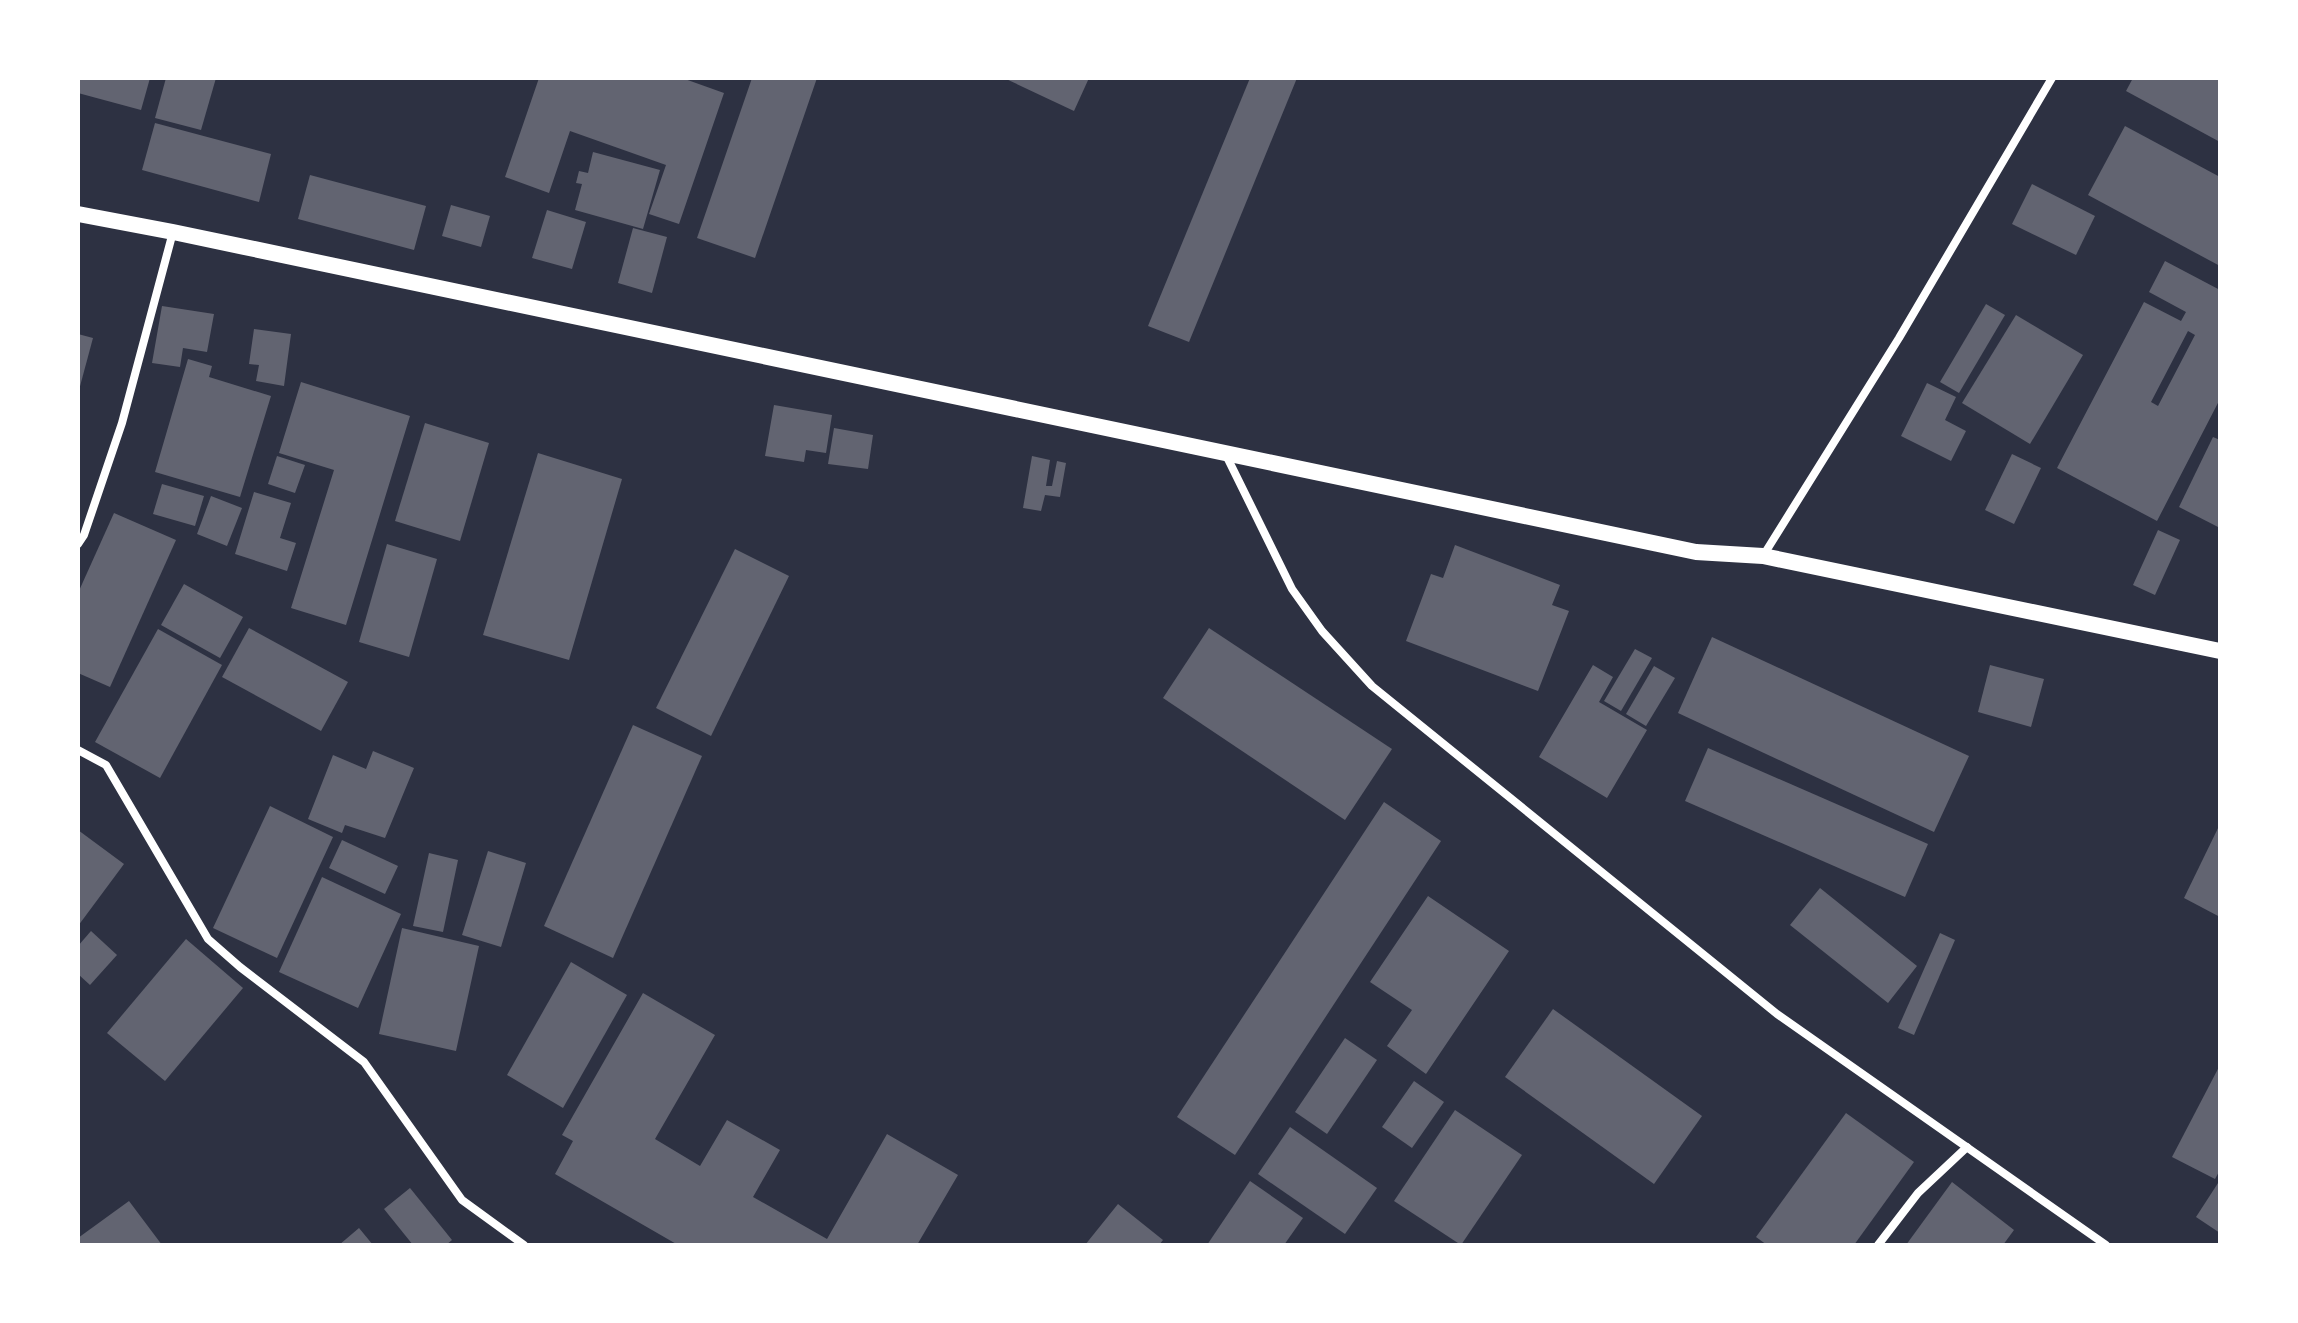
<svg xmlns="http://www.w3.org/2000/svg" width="2298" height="1323" viewBox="0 0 2298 1323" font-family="'Crimson Pro',serif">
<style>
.building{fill:#626471;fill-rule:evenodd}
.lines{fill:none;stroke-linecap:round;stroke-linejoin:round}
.minor{stroke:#fff;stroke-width:8}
.secondary{stroke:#fff;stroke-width:16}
</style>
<rect width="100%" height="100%" fill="#2d3142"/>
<g class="building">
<path d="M78 78H150L141 110 78 93Z"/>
<path d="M166 78H216L201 130 155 118Z"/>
<path d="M539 78H682L724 93 679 224 649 214 666 165 570 131 549 193 505 177Z"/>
<path d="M752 78H817L755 258 697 238Z"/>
<path d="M1004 78H1089L1074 111Z"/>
<path d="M1250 78H1297L1189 342 1148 326Z"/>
<path d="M2133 78H2220V142L2126 91Z"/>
<path d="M155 123 271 154 259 202 142 170Z"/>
<path d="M2125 126 2220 177V266L2088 195Z"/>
<path d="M593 152 660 170 643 229 575 210 582 184 576 183 579 171 588 173Z"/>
<path d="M310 175 426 206 414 250 298 219Z"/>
<path d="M2032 184 2095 216 2076 255 2012 224Z"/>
<path d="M451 205 490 216 481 247 442 236Z"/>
<path d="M547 210 586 222 572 269 532 258Z"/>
<path d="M633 228 667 237 652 293 618 283Z"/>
<path d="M2165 261 2220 290V399L2157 521 2057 468 2144 302 2181 321 2186 312 2149 292ZM2188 331 2195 335 2158 406 2151 402Z"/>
<path d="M1986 304 2005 315 1959 393 1940 382Z"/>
<path d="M162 306 214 314 207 352 183 348 180 367 152 363Z"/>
<path d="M2016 315 2083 355 2030 444 1962 403Z"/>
<path d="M254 329 291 334 284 386 256 381 259 365 249 364Z"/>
<path d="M78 334 93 338 79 390H78Z"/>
<path d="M188 359 212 366 209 377 271 396 240 497 155 472Z"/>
<path d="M301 382 410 416 346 625 291 608 334 470 279 453Z"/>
<path d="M1927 383 1956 397 1945 420 1966 431 1951 461 1901 436Z"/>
<path d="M774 405 832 415 826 453 806 450 804 462 765 456Z"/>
<path d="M425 423 489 443 460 541 395 521Z"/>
<path d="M834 428 873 435 868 469 828 464Z"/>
<path d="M2213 437 2220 440V528L2179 507Z"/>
<path d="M538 453 622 479 569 660 483 635Z"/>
<path d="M2012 454 2041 468 2014 524 1985 510Z"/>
<path d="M277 456 305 465 295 493 268 484Z"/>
<path d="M1032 456 1050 460 1046 486H1052L1057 461 1066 463 1060 497 1045 495 1041 511 1023 508Z"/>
<path d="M162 484 204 496 195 526 153 514Z"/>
<path d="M254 492 291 503 280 538 296 543 287 571 235 554Z"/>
<path d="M211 496 242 508 227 546 197 534Z"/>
<path d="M114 513 176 540 110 687 78 673V593Z"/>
<path d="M2158 530 2180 540 2155 595 2133 585Z"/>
<path d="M387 544 437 559 409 657 359 642Z"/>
<path d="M1455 545 1560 585 1552 605 1569 611 1538 691 1406 641 1431 574 1443 578Z"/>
<path d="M735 549 789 576 711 736 656 708Z"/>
<path d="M184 584 243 617 220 658 161 625Z"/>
<path d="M249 628 348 682 321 731 222 677Z"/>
<path d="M1209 628 1392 749 1345 820 1163 698Z"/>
<path d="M158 629 222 665 160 778 95 742Z"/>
<path d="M1712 637 1969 756 1934 832 1678 713Z"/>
<path d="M1635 649 1652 658 1621 711 1604 701Z"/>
<path d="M1593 665 1613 677 1599 702 1647 730 1607 798 1539 757Z"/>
<path d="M1990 665 2044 679 2031 727 1978 712Z"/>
<path d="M1654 666 1675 678 1646 726 1626 714Z"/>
<path d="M633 725 702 756 613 958 544 926Z"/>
<path d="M1708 748 1928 844 1905 897 1685 801Z"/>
<path d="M373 751 414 768 385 838 345 825 342 833 308 819 333 755 366 769Z"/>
<path d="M1384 802 1441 841 1235 1155 1177 1117Z"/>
<path d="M270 806 333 837 277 958 213 928Z"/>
<path d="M2220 824V917L2184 898Z"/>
<path d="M78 830 124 864 78 926Z"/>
<path d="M342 840 398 866 385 894 329 868Z"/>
<path d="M488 851 526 863 501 947 462 935Z"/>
<path d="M429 853 458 860 443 932 413 926Z"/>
<path d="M322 877 401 914 358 1008 279 972Z"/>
<path d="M1820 888 1917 966 1888 1003 1790 925Z"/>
<path d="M1428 896 1509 951 1426 1074 1387 1046 1412 1010 1370 982Z"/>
<path d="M402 928 479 946 456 1051 379 1034Z"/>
<path d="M91 931 117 955 90 985 78 974V946Z"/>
<path d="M1940 933 1955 940 1914 1035 1898 1028Z"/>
<path d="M186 939 243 988 165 1081 107 1033Z"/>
<path d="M571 962 627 995 563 1108 507 1075Z"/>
<path d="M643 993 715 1035 655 1139 700 1166 727 1120 780 1150 753 1197 827 1239 887 1134 958 1175 917 1245H678L555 1174 573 1141 562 1135Z"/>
<path d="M1553 1009 1702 1116 1654 1184 1505 1077Z"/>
<path d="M1345 1038 1377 1060 1327 1134 1295 1112Z"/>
<path d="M2220 1065V1170L2215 1179 2172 1157Z"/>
<path d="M1414 1081 1444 1102 1412 1148 1382 1127Z"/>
<path d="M1455 1110 1522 1155 1461 1245 1394 1201Z"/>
<path d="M1846 1113 1914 1162 1854 1245H1767L1756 1237Z"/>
<path d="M1290 1127 1377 1188 1345 1234 1258 1174Z"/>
<path d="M2220 1180V1233L2196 1217Z"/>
<path d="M1250 1181 1303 1218 1284 1245H1207Z"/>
<path d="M1952 1182 2014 1230 2003 1245H1906Z"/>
<path d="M410 1188 452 1240 446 1245H413L384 1209Z"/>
<path d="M129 1201 162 1245H78V1238Z"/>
<path d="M1118 1204 1163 1240 1159 1245H1085Z"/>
<path d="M359 1228 373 1245H339Z"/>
</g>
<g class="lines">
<g class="minor">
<path d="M1225 453 1292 589 1322 631 1372 686 1777 1014 2106 1245"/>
<path d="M78 544 84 535 122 423 173 232"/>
<path d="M1763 556 1899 338 2052 78"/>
<path d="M78 750 106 765 208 939 240 967 364 1062 462 1200 524 1245"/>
<path d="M1878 1245 1918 1193 1967 1147"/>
</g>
<path class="secondary" d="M78 214 173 232 1696 552 1763 556 2220 651"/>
</g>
<rect width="2298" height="1323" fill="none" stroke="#ffffff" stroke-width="160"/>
</svg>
